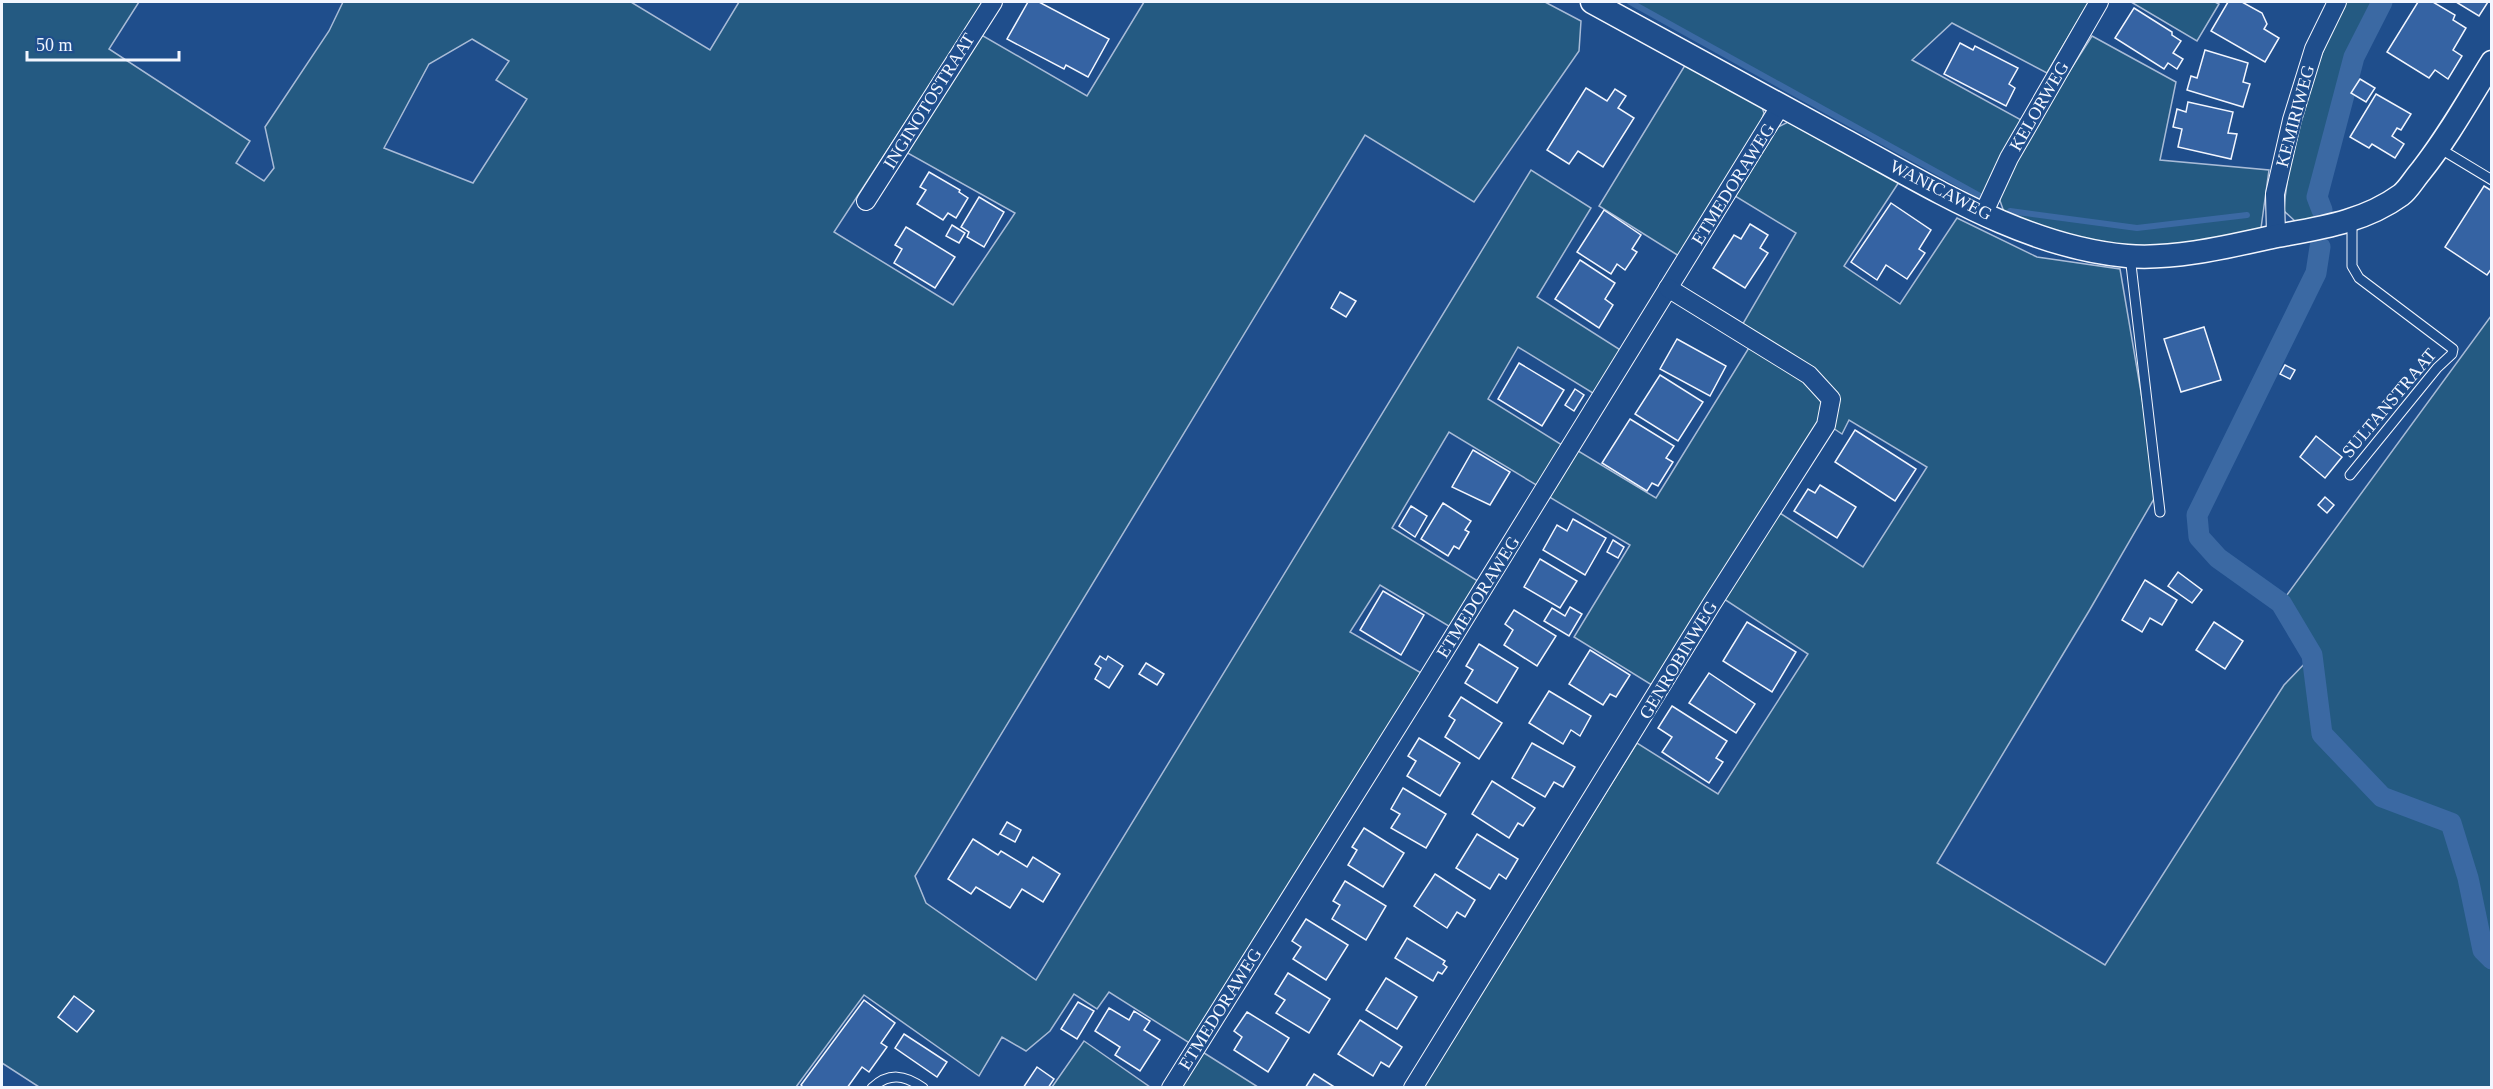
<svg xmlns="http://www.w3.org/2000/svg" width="2493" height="1089" viewBox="0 0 2493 1089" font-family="Georgia,serif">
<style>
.green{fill:#245a82;stroke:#a8bbd7;stroke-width:1.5;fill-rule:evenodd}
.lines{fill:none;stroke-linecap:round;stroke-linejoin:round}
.stream{stroke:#3b69a3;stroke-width:6}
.canal{stroke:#3b69a3;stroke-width:21}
.building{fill:#3563a3;stroke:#f2f6ff;stroke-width:1.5}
.service-casing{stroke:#f2f6ff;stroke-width:11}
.minor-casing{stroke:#f2f6ff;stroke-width:20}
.tertiary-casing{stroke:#f2f6ff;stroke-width:25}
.service{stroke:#1f4e8c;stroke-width:9}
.minor{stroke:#1f4e8c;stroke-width:18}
.tertiary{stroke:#1f4e8c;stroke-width:22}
.labels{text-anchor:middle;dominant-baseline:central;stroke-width:4.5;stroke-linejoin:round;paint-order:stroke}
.street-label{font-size:18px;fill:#f2f6ff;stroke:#1f4e8c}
</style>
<rect width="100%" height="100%" fill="#1f4e8c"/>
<g class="green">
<path d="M2 2H139L109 49 250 141 236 163 264 181 274 168 265 127 329 31 343 2H631L710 50 739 2H984L834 232 953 305 1015 213 904 151 978 33 1087 96 1144 2H1545L1581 21 1579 51 1474 202 1365 135 915 876 926 903 1036 980 1531 170 1591 208 1537 297 1622 351 1596 395 1518 347 1488 399 1562 445 1538 486 1449 432 1392 528 1481 583 1452 628 1380 585 1350 632 1423 674 1191 1044 1109 992 1097 1009 1074 994 1050 1031 1026 1051 1002 1037 979 1076 864 995 796 1087H39L2 1063ZM472 39 509 61 496 80 527 99 473 183 384 148 429 64Z"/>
<path d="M1630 2H2089L2047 73 1952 23 1912 60 2023 121 1982 197Z"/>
<path d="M2131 2H2215L2219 4 2197 41Z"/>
<path d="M2344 2H2382L2354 57 2317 197 2322 210 2321 218 2296 222 2284 211C2289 138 2314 67 2344 2Z"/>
<path d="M2092 36 2176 82 2160 160 2269 170 2261 228 2254 237 2123 249 2090 244 2004 212 1999 198 2009 166Z"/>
<path d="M1687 62 1760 102 1764 113 1761 122 1679 256 1599 206Z"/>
<path d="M1788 122 1901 179 1844 266 1900 304 1957 218 2037 257 2120 269 2158 492 2089 611 1937 863 2105 965 2284 685 2312 656 2281 603 2491 316V1087L1421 1088 1637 743 1718 794 1808 654 1724 599 1780 513 1863 567 1927 467 1849 420 1842 434 1830 426 1835 400 1741 327 1796 233 1735 196 1778 127Z"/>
<path d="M1750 346 1807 381 1821 402 1819 426 1655 687 1574 637 1630 545 1546 495 1575 449 1656 498Z"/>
<path d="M1084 1041 1150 1087H1052Z"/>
<path d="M1201 1051 1258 1087 1178 1088Z"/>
</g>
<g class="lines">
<g class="stream">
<path d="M1630 2 1982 197"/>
<path d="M2010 211 2137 228 2247 215"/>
</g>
<g class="canal">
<path d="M2322 210 2317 197 2354 57 2382 2"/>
<path d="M2320 247 2316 273 2197 515 2199 537 2218 558 2281 603 2312 655 2322 734 2382 797 2451 823 2468 878 2483 950 2492 959"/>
</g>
</g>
<g class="building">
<path d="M1028 2H1039L1109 39 1088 77 1066 65 1064 69 1007 39Z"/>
<path d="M2228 2H2242L2262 13 2267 24 2264 29 2279 38 2265 62 2211 31Z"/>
<path d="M2418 2H2433L2455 15 2453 20 2466 28 2453 50 2462 56 2448 79 2435 70 2429 78 2387 52Z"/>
<path d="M2456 2H2488L2479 16Z"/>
<path d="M2134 8 2172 32V35L2181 41 2173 53 2183 59 2177 69 2168 63 2164 69 2115 38Z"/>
<path d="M1960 43 1973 50 1975 46 2018 68 2009 84 2015 88 2006 106 1944 74Z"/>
<path d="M2205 50 2248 63 2243 82 2250 84 2243 107 2187 90 2191 76 2197 78Z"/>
<path d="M2360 79 2375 88 2366 102 2351 93Z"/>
<path d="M1586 88 1607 101 1615 89 1626 96 1618 108 1634 118 1603 167 1578 151 1569 164 1547 150Z"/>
<path d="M2376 94 2411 114 2401 130 2397 128 2392 136 2404 144 2395 158 2372 144 2369 148 2350 137Z"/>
<path d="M2188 102 2233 112 2228 133 2237 134 2231 159 2178 147 2182 129 2173 127 2177 109 2186 112Z"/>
<path d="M929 172 960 190 959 192 968 198 956 218 948 213 943 220 917 204 926 190 920 187Z"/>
<path d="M2484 186 2492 191V268L2487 275 2445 247Z"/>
<path d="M979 197 1004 212 984 247 967 237 969 232 961 227Z"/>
<path d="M1891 203 1931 230 1919 249 1925 253 1907 279 1886 265 1877 280 1851 262Z"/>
<path d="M1604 210 1641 235 1632 249 1637 252 1625 270 1617 264 1611 274 1577 252Z"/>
<path d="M1750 224 1768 235 1760 248 1768 253 1745 288 1713 268 1734 235 1741 239Z"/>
<path d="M952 225 965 233 959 243 946 236Z"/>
<path d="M906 227 955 257 935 288 894 263 902 249 895 245Z"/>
<path d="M1580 260 1615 283 1605 299 1613 305 1599 328 1555 299Z"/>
<path d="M1340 292 1356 301 1346 317 1331 308Z"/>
<path d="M2204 327 2221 380 2181 392 2164 339Z"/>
<path d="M1677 339 1726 366 1710 396 1660 369Z"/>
<path d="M1519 363 1564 390 1542 426 1498 399Z"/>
<path d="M2285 365 2295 370 2290 379 2280 374Z"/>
<path d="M1660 375 1703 402 1678 441 1635 414Z"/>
<path d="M1575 389 1584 395 1574 411 1565 405Z"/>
<path d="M1630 419 1674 446 1666 458 1673 462 1658 486 1652 483 1647 491 1602 463Z"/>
<path d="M1855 430 1916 469 1895 501 1835 462Z"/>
<path d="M2316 436 2342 457 2325 478 2300 457Z"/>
<path d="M1473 450 1510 472 1490 505 1452 487Z"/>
<path d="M1820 485 1856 507 1837 538 1794 511 1808 489 1815 493Z"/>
<path d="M2325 497 2334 505 2327 513 2318 505Z"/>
<path d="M1443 503 1471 521 1465 530 1469 532 1459 549 1454 546 1448 556 1421 539Z"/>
<path d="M1411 506 1427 516 1415 537 1399 526Z"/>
<path d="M1573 519 1606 538 1585 575 1543 550 1557 525 1567 531Z"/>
<path d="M1613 540 1624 547 1618 558 1607 552Z"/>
<path d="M1540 559 1577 581 1560 608 1524 587Z"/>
<path d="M2178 572 2202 590 2192 603 2168 586Z"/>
<path d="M2145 580 2177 600 2162 625 2150 618 2142 632 2122 620Z"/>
<path d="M1383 591 1424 615 1401 655 1360 630Z"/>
<path d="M1570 607 1582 614 1569 636 1544 621 1552 608 1565 616Z"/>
<path d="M1514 610 1556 636 1537 666 1504 645 1513 630 1505 624Z"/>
<path d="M1747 622 1796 652 1772 692 1723 661Z"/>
<path d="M2214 622 2243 641 2225 669 2196 650Z"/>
<path d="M1479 644 1518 668 1497 703 1465 683 1473 670 1466 666Z"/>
<path d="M1590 650 1630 675 1616 697 1610 694 1603 705 1569 684Z"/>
<path d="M1100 656 1106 660 1108 656 1123 666 1109 688 1095 679 1101 668 1095 664Z"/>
<path d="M1146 663 1164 674 1157 685 1139 674Z"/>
<path d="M1709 673 1755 704 1736 733 1689 703Z"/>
<path d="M1549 691 1591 716 1580 736 1571 730 1563 744 1529 723Z"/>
<path d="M1461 697 1502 723 1479 759 1445 737 1455 720 1449 716Z"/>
<path d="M1672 706 1727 741 1716 758 1723 762 1709 783 1662 752 1672 737 1658 728Z"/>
<path d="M1419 738 1460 763 1440 796 1407 776 1416 761 1408 756Z"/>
<path d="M1532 743 1575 767 1563 787 1554 782 1545 797 1512 778Z"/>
<path d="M1492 781 1535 808 1523 826 1518 823 1509 838 1472 814Z"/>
<path d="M1403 788 1446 814 1426 848 1391 828 1400 814 1391 809Z"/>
<path d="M1007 822 1021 830 1015 842 1000 834Z"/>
<path d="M1364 828 1404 853 1383 887 1348 865 1357 850 1352 847Z"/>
<path d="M1477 834 1518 859 1506 879 1499 874 1490 889 1456 868Z"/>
<path d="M973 839 998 855 1001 851 1027 867 1033 857 1060 874 1043 902 1022 889 1010 908 976 887 971 894 948 879Z"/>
<path d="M1435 874 1475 900 1465 917 1457 912 1447 928 1414 906Z"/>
<path d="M1345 881 1386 906 1366 940 1332 919 1340 905 1333 901Z"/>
<path d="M1306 919 1348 945 1326 980 1293 959 1301 947 1292 941Z"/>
<path d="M1407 938 1445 961 1443 964 1447 967 1442 974 1438 972 1433 981 1395 958Z"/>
<path d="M1288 973 1330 999 1309 1033 1276 1013 1285 1000 1275 994Z"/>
<path d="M1386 978 1417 997 1397 1029 1366 1010Z"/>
<path d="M74 996 94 1011 77 1032 58 1017Z"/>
<path d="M864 1000 895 1023 881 1043 887 1047 869 1072 862 1067 847 1088H804L801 1085Z"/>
<path d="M1078 1002 1094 1011 1077 1039 1061 1029Z"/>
<path d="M1109 1008 1129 1020 1134 1011 1150 1021 1144 1030 1160 1040 1140 1071 1115 1055 1120 1047 1095 1031Z"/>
<path d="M1247 1012 1289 1038 1268 1072 1234 1050 1242 1037 1234 1031Z"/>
<path d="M1360 1020 1402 1047 1389 1067 1381 1062 1373 1076 1338 1054Z"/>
<path d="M904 1034 947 1062 937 1077 895 1048Z"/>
<path d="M1037 1067 1054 1079 1048 1088H1023Z"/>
<path d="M1314 1074 1336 1088H1305Z"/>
</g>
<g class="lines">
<g class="service-casing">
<g id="service">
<path d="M2439 148 2492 180"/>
<path d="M2130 256 2160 512"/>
<path d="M2350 475 2437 368 2452 354 2453 349 2359 278 2352 266V220"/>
<path d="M872 1088C889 1072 905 1075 923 1088"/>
</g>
</g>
<g class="minor-casing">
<g id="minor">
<path d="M866 201 993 2"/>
<path d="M1984 212 2009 158 2099 2"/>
<path d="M2276 237 2275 194 2292 120 2314 49 2337 2"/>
<path d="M1171 1088 1418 694 1781 105"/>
<path d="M1413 1088 1711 605 1826 425 1831 399 1809 375 1668 288"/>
</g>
</g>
<g class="tertiary-casing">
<path id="tertiary" d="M1592 2C1676 48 1760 94 1844 140 1933 188 2025 247 2127 256 2175 260 2231 246 2277 236 2320 228 2364 222 2401 195 2408 190 2414 179 2421 171 2448 137 2469 99 2492 62"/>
</g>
<use href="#service" class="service"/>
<use href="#minor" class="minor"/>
<use href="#tertiary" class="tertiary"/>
</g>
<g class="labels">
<g class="street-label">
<text transform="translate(929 101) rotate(-58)">INGINOTOSTRAAT</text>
<text transform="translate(2039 106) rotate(-60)">KELORWEG</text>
<text transform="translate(2295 116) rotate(-75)">KEMIRIWEG</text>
<text transform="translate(1733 184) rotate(-58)">ETMEDORAWEG</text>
<text transform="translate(1941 190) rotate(27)">WANICAWEG</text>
<text transform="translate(2389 403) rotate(-50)">SULTANSTRAAT</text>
<text transform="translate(1478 597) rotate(-58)">ETMEDORAWEG</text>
<text transform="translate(1678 660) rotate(-59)">GENROBINWEG</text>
<text transform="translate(1220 1009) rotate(-58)">ETMEDORAWEG</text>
</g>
</g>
<rect width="2493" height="1089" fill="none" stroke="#f2f6ff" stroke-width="6"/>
<path d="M27 51v9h152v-9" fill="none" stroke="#f2f6ff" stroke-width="3"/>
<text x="36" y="51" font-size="18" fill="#f2f6ff" stroke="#1f4e8c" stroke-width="4.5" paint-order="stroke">50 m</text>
</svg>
